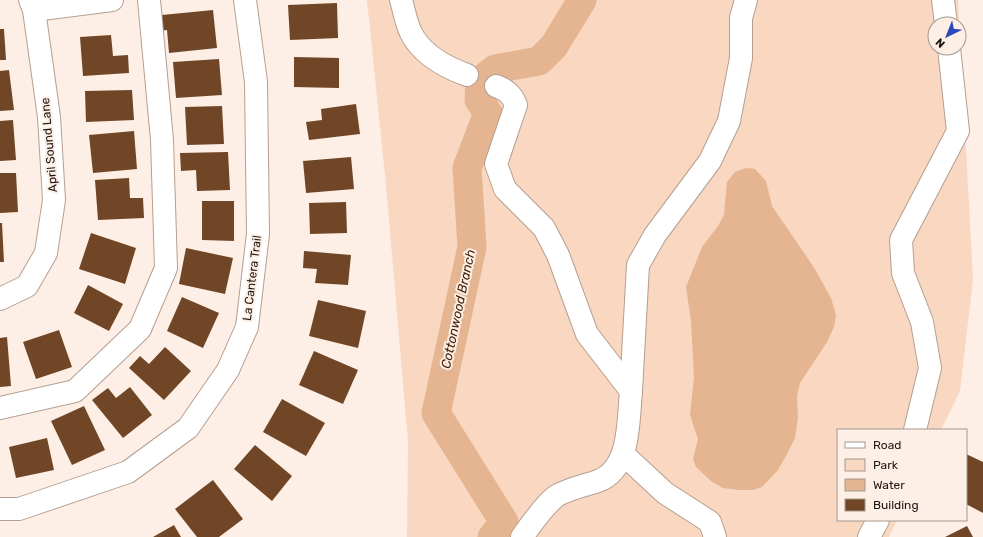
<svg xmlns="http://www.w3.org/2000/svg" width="983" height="537" viewBox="0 0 983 537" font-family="Rubik,sans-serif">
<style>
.green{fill:#f9d7c0;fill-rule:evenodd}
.water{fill:#e5b491}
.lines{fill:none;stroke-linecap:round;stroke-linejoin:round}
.river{stroke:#e5b491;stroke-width:29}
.building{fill:#704626}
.minor-casing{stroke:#b59f90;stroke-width:24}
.minor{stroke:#fff;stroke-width:22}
.labels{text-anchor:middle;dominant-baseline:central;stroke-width:4;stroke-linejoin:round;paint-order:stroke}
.street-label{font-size:12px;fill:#1e1611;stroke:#fdefe5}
.water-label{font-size:13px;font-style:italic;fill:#422206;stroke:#fdefe5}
</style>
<rect width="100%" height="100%" fill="#fdefe5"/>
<path class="green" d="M367 0H958L973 279 960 391 941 430H838V520H897L889 537H407L408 442 386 185ZM935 24H959V48H935Z"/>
<path class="water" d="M746 168 755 169 766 181 772 206 813 266 831 298 836 315 834 327 827 342 800 383 797 396 798 417 795 438 787 454 778 470 762 487 753 490H739L723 488 712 482 696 467 693 459 698 439 690 415 694 378 691 321 686 287 702 247 718 226 724 215 727 182 735 172Z"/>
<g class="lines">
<path class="river" d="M492 537 504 522 436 413 472 247 467 168 488 113 479 100 480 81 495 69 539 61 554 46 582 0"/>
</g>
<g class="building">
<path d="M337 3 338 38 290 40 288 5Z"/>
<path d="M213 10 217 48 169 53 167 30 153 32 152 16Z"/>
<path d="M0 29H4L6 60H0Z"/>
<path d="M111 35 113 56 128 55 129 73 83 76 80 37Z"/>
<path d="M294 57 339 58V88L294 87Z"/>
<path d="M219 59 222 95 176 98 173 62Z"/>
<path d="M9 70 14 110 0 111V71Z"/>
<path d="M132 90 134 120 86 122 85 91Z"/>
<path d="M356 104 360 134 309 140 306 122 322 120 321 109Z"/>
<path d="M222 106 224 144 187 145 185 107Z"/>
<path d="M13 120 16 160 0 161V121Z"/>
<path d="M134 131 137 169 93 173 89 135Z"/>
<path d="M228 152 230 190 197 191 196 170 181 171 180 153Z"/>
<path d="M351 157 354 189 306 193 303 161Z"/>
<path d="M0 173H16L18 212 0 213Z"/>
<path d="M129 178 130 198H143L144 218 98 220 95 180Z"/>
<path d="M202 201H234V241L202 240Z"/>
<path d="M346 202 347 233 310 234 309 203Z"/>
<path d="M0 223H2L4 262H0Z"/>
<path d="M91 233 136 248 125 284 79 269Z"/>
<path d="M186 248 233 258 225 294 179 284Z"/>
<path d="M304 251 351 255 348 285 315 283 317 269 303 268Z"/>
<path d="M88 285 123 304 109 331 74 313Z"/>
<path d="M182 297 219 313 203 348 167 331Z"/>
<path d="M318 300 366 311 358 348 309 336Z"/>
<path d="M59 330 72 367 36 379 23 342Z"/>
<path d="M7 337 11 386 0 387V338Z"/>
<path d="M165 347 191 371 164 400 129 368 140 356 149 364Z"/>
<path d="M314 351 358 370 343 404 299 385Z"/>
<path d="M130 387 152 415 123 438 92 400 108 388 116 398Z"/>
<path d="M282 399 325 423 306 456 263 432Z"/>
<path d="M84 406 105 450 72 465 51 421Z"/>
<path d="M47 438 54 470 16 478 9 447Z"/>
<path d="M255 445 292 476 272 501 234 469Z"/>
<path d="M966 454 983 462V513L966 504Z"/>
<path d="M213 480 243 519 219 537H197L175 509Z"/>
<path d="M174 525 181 537H153Z"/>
<path d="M967 526 973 537H945Z"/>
</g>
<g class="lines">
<g class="minor-casing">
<g id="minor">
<path d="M401 0C404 10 406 23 411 33 422 55 445 67 467 75"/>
<path d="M943 0 946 24"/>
<path d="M34 10 112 0"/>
<path d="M496 86C506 90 512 94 516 105L496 164 505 189 544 228 558 255 587 334 631 391C628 420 631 469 598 481 587 485 564 490 555 497 542 508 532 523 522 537"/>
<path d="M0 299 27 286 46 253 54 200 49 117 34 10 30 0"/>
<path d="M631 391 638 265 655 235 710 161 729 121 741 58V18L746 0"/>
<path d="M0 408 75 391 140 329 166 268 162 140 149 0"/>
<path d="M915 430 930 368 922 322 903 273 901 240 958 131 949 48"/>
<path d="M623 454 665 493 710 522 715 537"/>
<path d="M0 509H19L128 472 188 428 228 370 247 327 258 234 256 82 245 0"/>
<path d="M869 537 878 520"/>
</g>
</g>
<use href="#minor" class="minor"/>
</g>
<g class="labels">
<g class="street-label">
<text transform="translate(49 145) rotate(-95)">April Sound Lane</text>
<text transform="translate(252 278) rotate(-83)">La Cantera Trail</text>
</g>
<g class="water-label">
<text transform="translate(458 309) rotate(-78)">Cottonwood Branch</text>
</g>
</g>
<rect x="837" y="429" width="130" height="92" fill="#fdefe5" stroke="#a49890"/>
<rect x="845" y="442" width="20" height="6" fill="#ffffff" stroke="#a49890"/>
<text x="873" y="449" font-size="12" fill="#1e1611">Road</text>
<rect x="845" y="459" width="20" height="12" fill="#f9d7c0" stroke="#a49890"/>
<text x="873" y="469" font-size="12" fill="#1e1611">Park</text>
<rect x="845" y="479" width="20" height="12" fill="#e5b491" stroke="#a49890"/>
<text x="873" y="489" font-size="12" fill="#1e1611">Water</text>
<rect x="845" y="499" width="20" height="12" fill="#704626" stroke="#a49890"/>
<text x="873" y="509" font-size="12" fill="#1e1611">Building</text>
<g transform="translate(947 36) rotate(223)"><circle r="19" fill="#fdefe5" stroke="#a49890"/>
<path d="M0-3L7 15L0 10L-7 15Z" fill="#294bbb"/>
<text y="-6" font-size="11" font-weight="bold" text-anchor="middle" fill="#1e1611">N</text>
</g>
</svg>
